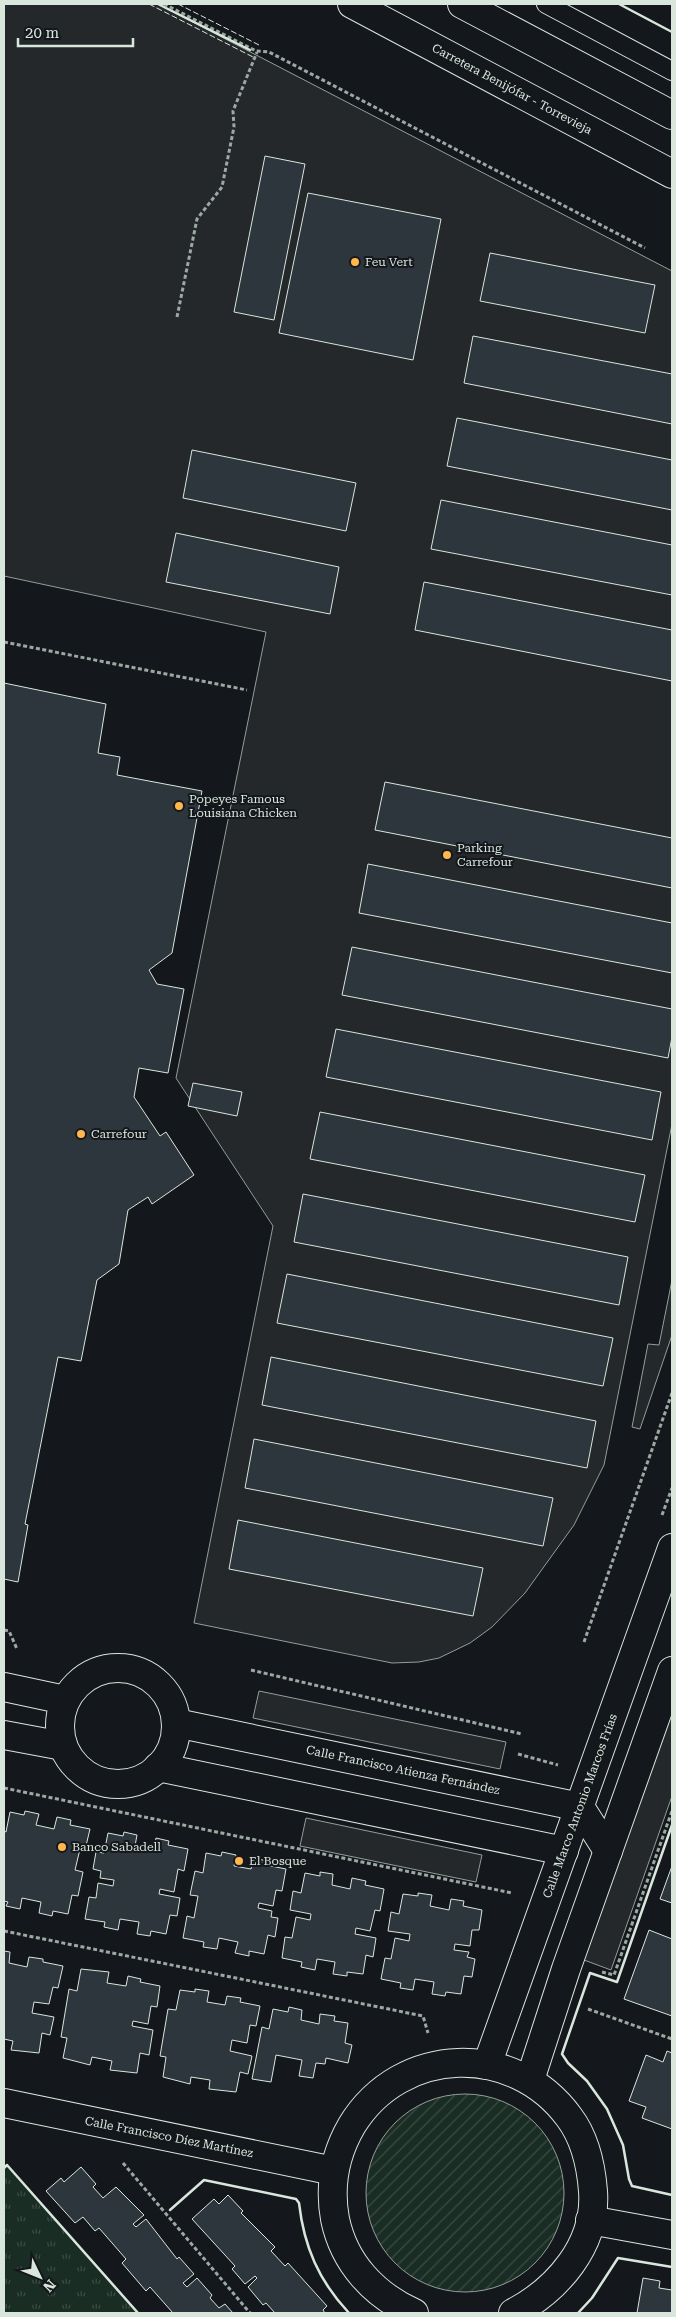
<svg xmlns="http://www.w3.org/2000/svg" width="676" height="2317" viewBox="0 0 676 2317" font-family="'Roboto Serif',serif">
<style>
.park{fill:url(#park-tufts);stroke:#939e99}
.garden{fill:url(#garden-furrows);stroke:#939e99}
.parking{fill:#24282b;stroke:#939e99}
.building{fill:#2c363c;stroke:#d8e6dc}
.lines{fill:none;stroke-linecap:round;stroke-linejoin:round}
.lane-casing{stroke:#d8e6dc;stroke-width:20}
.street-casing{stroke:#d8e6dc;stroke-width:30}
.secondary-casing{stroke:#d8e6dc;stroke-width:30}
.path{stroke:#9da8a2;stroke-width:3;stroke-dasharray:4 2.5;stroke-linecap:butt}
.lane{stroke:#14181c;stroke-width:18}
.street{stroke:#14181c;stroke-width:28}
.secondary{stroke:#14181c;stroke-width:28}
.fence{stroke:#d8e6dc;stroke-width:1;stroke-dasharray:6 2.5;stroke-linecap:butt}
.wall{stroke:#d8e6dc;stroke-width:2.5}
.poi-dot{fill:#ffb74d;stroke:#14181c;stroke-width:2}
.labels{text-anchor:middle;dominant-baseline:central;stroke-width:4;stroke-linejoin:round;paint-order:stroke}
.street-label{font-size:12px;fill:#d8e6dc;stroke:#14181c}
.poi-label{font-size:12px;fill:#d8e6dc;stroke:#14181c;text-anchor:start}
</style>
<defs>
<pattern id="park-tufts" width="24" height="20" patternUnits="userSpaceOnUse" patternTransform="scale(1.25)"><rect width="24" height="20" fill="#1a2d24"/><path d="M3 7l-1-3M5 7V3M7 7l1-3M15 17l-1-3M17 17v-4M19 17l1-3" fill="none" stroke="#3b4b43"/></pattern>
<pattern id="garden-furrows" width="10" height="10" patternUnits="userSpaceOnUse" patternTransform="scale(1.25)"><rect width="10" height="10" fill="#1a2d24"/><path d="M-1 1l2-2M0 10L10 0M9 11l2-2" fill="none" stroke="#3b4b43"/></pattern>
</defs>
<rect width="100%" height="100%" fill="#14181c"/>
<path class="park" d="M7 2165 138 2313H4V2168Z"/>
<circle class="garden" cx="465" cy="2193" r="99"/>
<g class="parking">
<path d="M4 4H158L672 271V1124L604 1465 574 1525 525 1593 492 1627 470 1643 439 1658 419 1662 392 1663 194 1623 273 1226 176 1078 266 632 4 576Z"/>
<path d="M672 1280V1335L640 1429 632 1427 648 1344 659 1345Z"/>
<path d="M259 1691 506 1742 500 1769 253 1718Z"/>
<path d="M672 1706V1796L611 1970 584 1960Z"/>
<path d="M306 1818 482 1855 476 1882 300 1846Z"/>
</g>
<g class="building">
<path d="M265 156 305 164 274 320 234 312Z"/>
<path d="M308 193 441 219 413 360 279 333Z"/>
<path d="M490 253 655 285 645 333 480 301Z"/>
<path d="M473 336 672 374V424L464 383Z"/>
<path d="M457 418 672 460V510L447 466Z"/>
<path d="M192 450 356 483 346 531 183 498Z"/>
<path d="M441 500 672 545V595L431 549Z"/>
<path d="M176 533 339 567 330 614 166 582Z"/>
<path d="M424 582 672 630V681L415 630Z"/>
<path d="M4 683 106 704 98 753 120 757 117 775 202 791 172 953 149 970 157 984 184 989 168 1073 139 1068 134 1097 160 1136 166 1132 194 1175 152 1204 148 1197 128 1210 119 1264 97 1280 81 1361 58 1357 25 1524 28 1525 18 1582 4 1579Z"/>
<path d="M385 782 672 838V888L375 830Z"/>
<path d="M368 864 672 923V973L359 913Z"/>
<path d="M352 947 672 1009V1037L668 1058 342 995Z"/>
<path d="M336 1029 661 1092 652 1140 326 1077Z"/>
<path d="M193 1083 242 1092 237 1116 188 1106Z"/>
<path d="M320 1112 645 1175 635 1222 310 1159Z"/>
<path d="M303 1194 628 1257 619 1305 294 1242Z"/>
<path d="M287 1274 613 1338 603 1386 277 1323Z"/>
<path d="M271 1357 596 1421 587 1468 262 1405Z"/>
<path d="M254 1439 553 1498 543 1546 245 1488Z"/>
<path d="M238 1520 483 1568 473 1616 229 1569Z"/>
<path d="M25 1811 39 1814 36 1825 54 1829 57 1817 71 1820 70 1825 90 1829 85 1850 80 1849 75 1870 83 1872 78 1896 72 1895 68 1914 53 1911 52 1916 39 1913 41 1902 22 1898 20 1909 6 1906 8 1902 4 1901V1831L6 1832 10 1812 24 1815Z"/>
<path d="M124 1832 137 1835 135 1846 154 1849 156 1838 169 1841 168 1845 188 1849 184 1871 178 1869 174 1892 160 1889 159 1894 180 1898 177 1916 170 1915 166 1934 151 1931 150 1936 137 1934 139 1922 120 1919 118 1930 104 1927 105 1922 85 1919 89 1897 96 1898 98 1883 113 1886 114 1880 100 1878 101 1871 93 1869 96 1852 104 1853 108 1833 123 1836Z"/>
<path d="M222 1852 236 1855 234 1866 251 1869 254 1858 267 1861 266 1865 286 1869 282 1891 276 1890 273 1906 259 1903 258 1908 272 1911 271 1917 278 1918 275 1937 268 1935 264 1954 249 1951V1956L235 1953 238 1942 219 1938 217 1949 203 1947 204 1942 183 1938 187 1916 194 1918 198 1896 190 1895 195 1871 203 1873 206 1853 221 1856Z"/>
<path d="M672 1866V1903L660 1899Z"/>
<path d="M320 1872 333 1874 332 1885 350 1889 352 1878 366 1881 365 1885 384 1889 380 1911 375 1910 370 1931 356 1928 355 1934 376 1938 373 1957 366 1955 363 1974 347 1972V1976L333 1974 335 1962 317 1959 315 1970 301 1967 302 1962 282 1958 285 1937 292 1938 296 1917 310 1920 311 1914 290 1910 293 1891 301 1893 305 1873 320 1876Z"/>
<path d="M418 1893 432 1895 430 1906 449 1910 451 1899 464 1901 463 1906 482 1910 479 1930H472L470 1946 455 1944 454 1950 469 1952 467 1957 475 1959 472 1977 464 1976 461 1994 446 1992 445 1996 432 1994 434 1982 415 1979 413 1990 400 1988 401 1983 381 1979 385 1958 391 1959 395 1938 409 1941 410 1934 388 1931 391 1912 399 1914 403 1894 418 1896Z"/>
<path d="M649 1930 672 1939V2016L624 1999Z"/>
<path d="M4 1951 10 1952 9 1963 27 1967 29 1957 43 1959V1962L63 1966 58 1988 53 1987 49 2004 34 2002 32 2013 54 2017 50 2035 42 2033 39 2053 11 2050 13 2041 4 2039Z"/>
<path d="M81 1969 109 1972 107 1983 126 1986 128 1976 141 1979 140 1982 160 1986 157 2007 151 2006 148 2024 133 2021 132 2026 153 2030 149 2055 140 2053 137 2073 110 2070 112 2061 92 2057 90 2065 63 2058 67 2038 61 2037 69 1989 77 1991Z"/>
<path d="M195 1989 209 1991 207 2002 225 2005 227 1996 241 1998 240 2002 260 2006 256 2026 250 2025 247 2043 232 2040 230 2051 252 2056 248 2074 240 2072 236 2092 209 2089 210 2080 191 2077 190 2084 163 2077 166 2057 160 2056 168 2009 176 2010 180 1990 195 1992Z"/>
<path d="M289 2007 302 2010 301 2020 319 2024 320 2014 335 2016 334 2021 348 2023 345 2043 352 2045 348 2063 326 2058 325 2064 316 2063 313 2078 299 2076 302 2060 276 2055 271 2082 252 2079 262 2027 269 2029 273 2009 288 2012Z"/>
<path d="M667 2051 672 2053V2129L642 2118 646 2107 629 2101 646 2055 663 2062Z"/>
<path d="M81 2167 96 2184 93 2187 103 2198 116 2187 144 2215 133 2224 136 2227 146 2219 177 2259 179 2257 194 2274 183 2283 187 2287 197 2278 212 2295 210 2298 219 2308 225 2304 233 2313H173L150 2287 146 2291 122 2263 126 2259 99 2228 95 2231 83 2217 75 2223 46 2191 61 2178 64 2182Z"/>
<path d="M228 2195 243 2211 241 2213 275 2247 271 2251 285 2266 288 2263 327 2306 323 2310 325 2313H275L266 2303 263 2305 248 2287 257 2278 255 2276 245 2284 232 2269 235 2266 192 2219 214 2199 219 2204Z"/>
<path d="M643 2278 660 2281 659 2288 672 2290V2313H637Z"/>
</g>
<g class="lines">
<g class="lane-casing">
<path id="lane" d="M546 4 672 71"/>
</g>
<g class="street-casing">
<g id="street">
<circle cx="118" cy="1726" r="58"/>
<path d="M4 1687 65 1700"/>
<path d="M176 1723 580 1807 608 1851"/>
<path d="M4 1735 63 1746"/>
<path d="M158 1767 564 1851"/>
<path d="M487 2065 672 1548"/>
<path d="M530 2080 566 1969 672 1671"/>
<path d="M4 2103 334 2171"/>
<path d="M590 2220 672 2235"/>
<path d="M414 2313C374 2295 344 2263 335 2219 329 2186 335 2154 352 2125 401 2045 514 2042 569 2117 585 2138 591 2165 593 2191 597 2245 557 2290 513 2313"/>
</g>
</g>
<g class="secondary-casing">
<g id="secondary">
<path d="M352 4 672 174"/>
<path d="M462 4 672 115"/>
</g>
</g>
<g class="path">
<path d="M164 4 256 51 269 52 645 248"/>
<path d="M177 317 197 219 222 187 234 127 233 111 257 52"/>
<path d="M4 642 247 690"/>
<path d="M662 1515 672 1488"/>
<path d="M4 1630 9 1631 17 1649"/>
<path d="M584 1642 672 1393"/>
<path d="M251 1670 522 1734"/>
<path d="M518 1754 558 1765"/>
<path d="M4 1788 512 1893"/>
<path d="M4 1931 423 2016 428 2033"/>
<path d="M602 1972 614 1975 672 1811"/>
<path d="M588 2009 672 2039"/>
<path d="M123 2163 250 2313"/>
</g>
<use href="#lane" class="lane"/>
<use href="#street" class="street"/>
<use href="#secondary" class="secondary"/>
<g class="fence">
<path d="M149 4 253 57"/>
<path d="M178 4 259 45"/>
</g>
<g class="wall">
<path d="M158 4 250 50"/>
<path d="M619 4 672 32"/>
<path d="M672 1825 617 1982 590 1973 562 2054 568 2063 587 2081 607 2109 623 2145 629 2179 632 2186 672 2195"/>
<path d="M4 2168 7 2165 138 2313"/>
<path d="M170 2210 204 2180 296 2199 299 2203C304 2247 319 2281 349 2313"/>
<path d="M578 2313 592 2298 618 2258 672 2267"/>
</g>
</g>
<g class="poi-dot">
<circle cx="355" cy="262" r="5"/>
<circle cx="179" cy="806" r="5"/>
<circle cx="447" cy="855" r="5"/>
<circle cx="81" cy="1134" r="5"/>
<circle cx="62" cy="1847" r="5"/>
<circle cx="239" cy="1861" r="5"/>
</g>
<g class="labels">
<g class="street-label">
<text transform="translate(512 89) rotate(28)">Carretera Benijófar - Torrevieja</text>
<text transform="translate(403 1770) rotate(12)">Calle Francisco Atienza Fernández</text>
<text transform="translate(580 1806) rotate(-70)">Calle Marco Antonio Marcos Frías</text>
<text transform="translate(169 2137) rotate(11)">Calle Francisco Díez Martínez</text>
</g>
<g class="poi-label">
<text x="365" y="262">Feu Vert</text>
<text x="189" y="799">Popeyes Famous<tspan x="189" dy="14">Louisiana Chicken</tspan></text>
<text x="457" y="848">Parking<tspan x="457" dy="14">Carrefour</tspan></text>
<text x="91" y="1134">Carrefour</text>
<text x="72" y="1847">Banco Sabadell</text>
<text x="249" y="1861">El Bosque</text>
</g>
</g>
<rect width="676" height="2317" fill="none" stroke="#d8e6dc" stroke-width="10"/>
<g transform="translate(40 2277) rotate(133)" stroke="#14181c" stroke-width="4" paint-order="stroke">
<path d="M0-4L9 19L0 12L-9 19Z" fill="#d8e6dc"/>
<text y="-8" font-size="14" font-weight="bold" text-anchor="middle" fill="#d8e6dc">N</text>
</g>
<path d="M18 38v8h115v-8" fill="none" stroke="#d8e6dc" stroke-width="2.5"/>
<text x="25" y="38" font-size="15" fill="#d8e6dc" stroke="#14181c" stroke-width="4" paint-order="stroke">20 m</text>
</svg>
